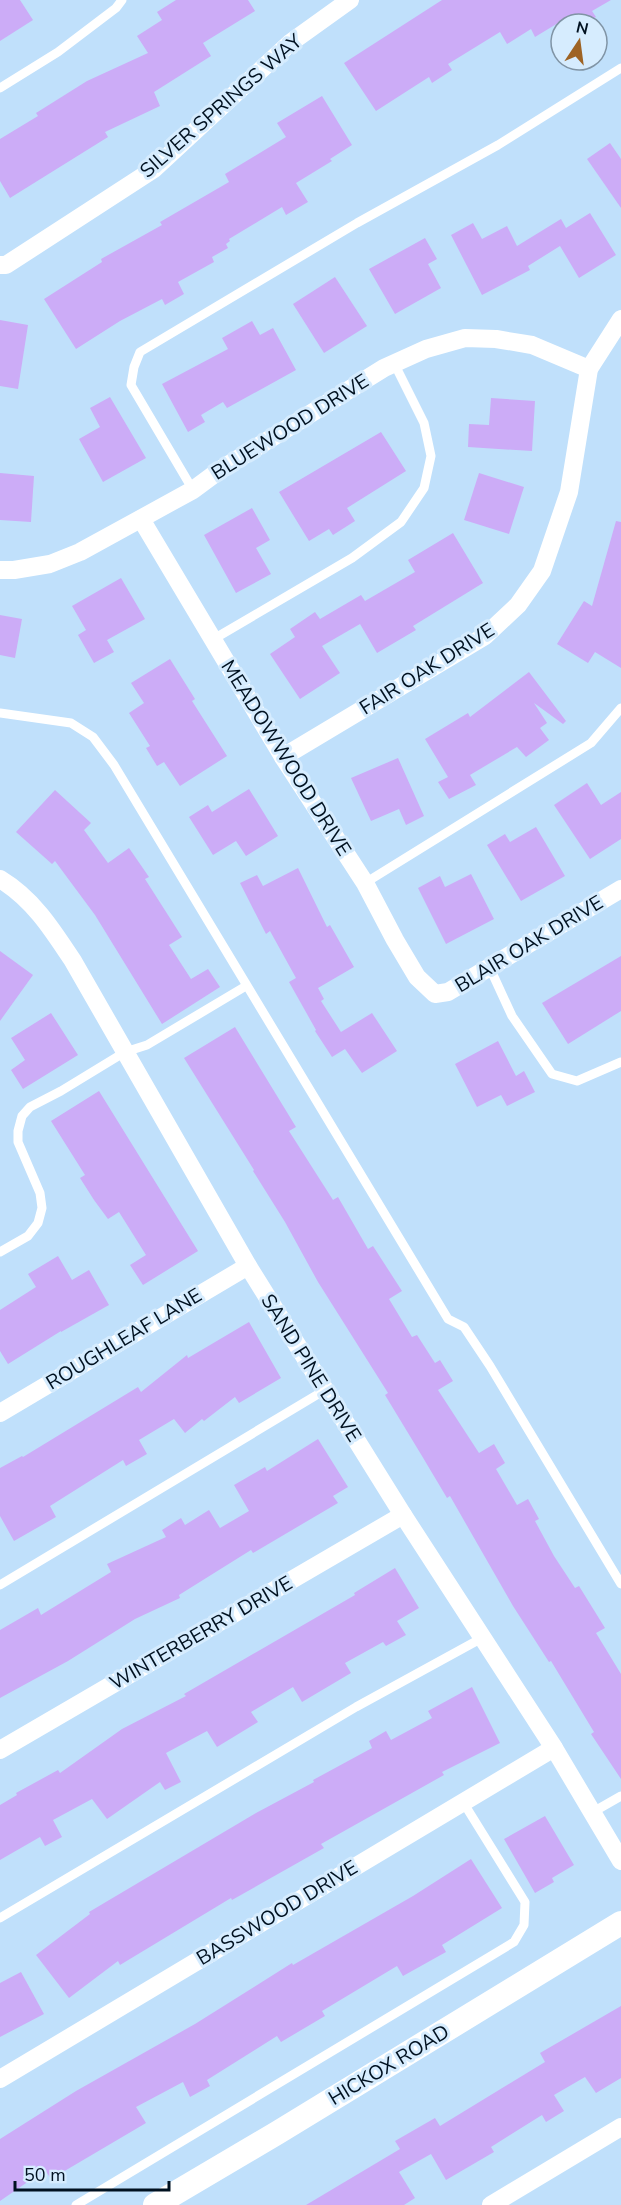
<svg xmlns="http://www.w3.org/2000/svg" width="621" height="2205" viewBox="0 0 621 2205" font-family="'Nunito Sans',sans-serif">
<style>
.building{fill:#ccacf7}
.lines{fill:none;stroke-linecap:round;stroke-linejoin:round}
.service{stroke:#fff;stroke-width:9}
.minor{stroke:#fff;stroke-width:18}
.tertiary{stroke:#fff;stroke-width:24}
.labels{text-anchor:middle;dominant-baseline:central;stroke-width:6;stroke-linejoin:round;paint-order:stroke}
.street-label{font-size:20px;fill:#001120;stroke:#d6ecfe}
</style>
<rect width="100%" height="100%" fill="#c0e0fb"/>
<g class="building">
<path d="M0 0H20L33 20 0 41Z"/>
<path d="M176 0H248L255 11 203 43 211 56 154 92 160 106 105 132 108 137 10 198 0 181V139L38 116 36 113 87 81 148 53 137 36 162 20 157 12Z"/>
<path d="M442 0H611L592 11 596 17 584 24H572L568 17 535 37 531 29 507 44 500 32 448 64 452 70 432 83 429 77 376 111 344 63Z"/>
<path d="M322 96 352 145 330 159 332 161 296 183 308 202 286 215 282 207 229 239 230 241 226 244 228 248 212 257 214 262 178 282 184 294 165 305 162 299 120 321 76 349 44 299 102 262 101 259 162 225 160 222 229 182 225 174 286 137 277 123Z"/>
<path d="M610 143 621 159V208L587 159Z"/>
<path d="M590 213 616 255 579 278 560 246 528 266 530 270 482 295 451 235 473 223 482 239 507 226 517 246 561 219 566 228Z"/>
<path d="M425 238 437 259 428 264 441 288 395 314 369 269Z"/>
<path d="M335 277 367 326 324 353 293 304Z"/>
<path d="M0 320 28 325 18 389 0 386Z"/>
<path d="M252 321 260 335 273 328 296 370 227 408 223 402 201 415 205 422 188 432 162 384 228 349 222 338Z"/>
<path d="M110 397 146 458 103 482 79 439 100 427 90 408Z"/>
<path d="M491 398 535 401 532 451 468 447 469 424 489 425Z"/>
<path d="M381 432 406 471 347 508 355 521 333 535 329 529 309 541 279 492Z"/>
<path d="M0 473 34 476 31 522 0 520Z"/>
<path d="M479 473 524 487 509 534 464 520Z"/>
<path d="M252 508 270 540 256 548 271 574 236 593 204 535Z"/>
<path d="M616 521 621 522V668L595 652 588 663 557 644 584 601 592 606Z"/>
<path d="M453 533 483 583 413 626 416 630 377 653 360 624 322 646 340 673 300 699 270 654 295 637 290 629 315 612 320 619 361 595 365 601 415 572 408 560Z"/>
<path d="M121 578 145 619 107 640 114 652 94 663 78 635 86 630 72 606Z"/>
<path d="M0 615 22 619 15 658 0 655Z"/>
<path d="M170 659 195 699 192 701 227 756 180 786 164 762 157 766 146 748 150 746 129 713 144 703 131 683Z"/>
<path d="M529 672 566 721 563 724 534 703 547 723 540 728 549 740 526 757 517 747 470 775 476 785 449 799 438 782 448 777 425 739 468 713 470 717Z"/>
<path d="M398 758 424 816 406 825 399 809 371 821 351 778Z"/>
<path d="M587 783 601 805 621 792V839L590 859 554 805Z"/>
<path d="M249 789 278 836 246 856 236 841 213 855 189 817 208 805 212 812Z"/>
<path d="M55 790 91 823 84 830 108 863 129 848 149 877 145 879 182 937 169 945 191 979 208 969 220 987 162 1024 95 915 55 861 52 864 16 832Z"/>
<path d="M536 827 565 876 521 901 487 845 505 834 510 842Z"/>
<path d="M298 868 327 927 330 925 354 967 318 988 324 999 321 1001 341 1032 372 1013 397 1051 362 1073 345 1049 332 1057 315 1031 316 1030 289 982 296 978 270 931 266 934 240 883 257 875 263 886Z"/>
<path d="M471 874 494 919 446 944 418 888 440 876 445 887Z"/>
<path d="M0 951 33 975 0 1021Z"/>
<path d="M621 956V1011L568 1044 542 1003Z"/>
<path d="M51 1013 78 1055 23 1089 11 1070 25 1060 11 1038Z"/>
<path d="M235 1027 296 1127 289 1131 333 1200 338 1197 368 1249 373 1246 402 1291 389 1299 412 1337 417 1335 435 1363 440 1360 453 1381 438 1390 479 1453 494 1444 505 1463 496 1469 517 1505 528 1499 539 1519 535 1521 554 1556 575 1588 579 1586 605 1628 596 1633 621 1674V1779L591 1734 594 1732 551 1661 549 1662 513 1606 450 1496 447 1498 422 1456 385 1395 388 1393 318 1282 285 1222 253 1171 254 1170 184 1058Z"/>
<path d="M498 1041 516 1076 524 1071 535 1092 507 1106 501 1095 477 1107 455 1064Z"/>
<path d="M99 1091 198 1251 143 1285 130 1265 146 1255 119 1212 108 1219 94 1200 80 1178 85 1175 51 1121Z"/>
<path d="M58 1256 72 1280 89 1270 109 1305 61 1332V1331L8 1364 0 1351V1310L36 1287 28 1274Z"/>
<path d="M249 1322 281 1378 239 1403 235 1397 204 1421 202 1419 185 1433 174 1419 139 1440 147 1454 126 1466 123 1460 50 1506 56 1517 14 1541 0 1516V1468L22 1456 23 1457 138 1387 141 1392 187 1355 188 1358Z"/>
<path d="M318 1439 348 1487 333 1496 338 1503 253 1553 251 1550 179 1595 180 1598 135 1619 68 1661 0 1698V1630L38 1608 41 1615 111 1572 107 1564 166 1537 162 1530 181 1518 185 1525 209 1510 220 1528 249 1511 234 1485 265 1467 267 1471Z"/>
<path d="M395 1568 419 1608 397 1621 406 1635 386 1646 383 1642 345 1663 351 1673 302 1702 293 1687 251 1712 258 1722 217 1747 207 1731 166 1753 181 1782 165 1790 160 1782 107 1819 92 1799 53 1820 62 1837 45 1846 40 1837 0 1860V1805L17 1795 16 1793 58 1770 60 1773 122 1729 186 1696 184 1694 355 1595 354 1593Z"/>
<path d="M472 1687 500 1743 442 1772 444 1775 321 1844 324 1848 232 1900 231 1898 120 1965 118 1961 69 1998 36 1955 90 1914 89 1912 256 1813 314 1782 313 1780 372 1748 369 1741 386 1731 391 1740 432 1718 428 1711Z"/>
<path d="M545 1816 574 1865 552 1878 554 1882 535 1893 504 1839Z"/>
<path d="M471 1859 502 1908 442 1945 446 1952 403 1976 397 1966 322 2011 325 2016 281 2042 277 2036 207 2080 210 2086 190 2097 183 2082 136 2107 146 2123 51 2179 45 2170 0 2201V2139L76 2091 195 2024 292 1963 293 1965 413 1896Z"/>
<path d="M21 1972 44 2014 0 2037V1983Z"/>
<path d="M621 2006V2078L596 2093 585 2077 554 2095 564 2111 546 2122 542 2115 491 2147 494 2152 446 2180 431 2154 399 2172 415 2198 404 2205H306L400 2149 395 2141 435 2118 440 2126 545 2062 540 2053Z"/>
</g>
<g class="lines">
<g class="service">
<path d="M0 88 58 52 116 8 122 0"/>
<path d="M193 490 131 385 134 367 140 352 357 223 498 145 621 68"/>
<path d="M212 640 352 558 401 522 424 488 431 456 424 423 394 363"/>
<path d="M0 713 71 723 93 737 114 765 448 1319 464 1327 490 1366 621 1584"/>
<path d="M365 883 591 743 621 708"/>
<path d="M489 966 512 1016 552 1074 577 1081 621 1062"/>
<path d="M0 1252 28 1236 38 1223 42 1208 40 1193 18 1142V1131L22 1116 30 1107 61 1091 125 1052 147 1045 246 986"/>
<path d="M0 1585 325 1390"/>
<path d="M593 1812 621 1796"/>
<path d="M0 1918 356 1707 482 1638"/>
<path d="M76 2205 514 1942 524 1925 525 1902 463 1802"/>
</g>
<g class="minor">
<path d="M0 265H6L154 169 290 43 350 0"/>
<path d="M141 519 283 757 365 883 395 940 417 977 435 994 448 992 621 889"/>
<path d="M0 570H14L50 564 80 552 193 490 220 470 384 368 426 349 465 338 496 339 532 345 589 369"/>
<path d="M283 757 485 636 518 605 542 571 569 492 589 369 621 319"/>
<path d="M0 879C33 899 52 929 73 961L248 1266 403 1515 554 1748 621 1861"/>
<path d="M0 1413 248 1266"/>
<path d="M0 1750 403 1515"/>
<path d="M0 2079 554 1748"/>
<path d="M491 2205 621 2127"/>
</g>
<path class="tertiary" d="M155 2205 277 2133 621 1923"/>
</g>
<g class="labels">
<g class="street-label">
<text transform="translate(221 106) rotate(-41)">SILVER SPRINGS WAY</text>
<text transform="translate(290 427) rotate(-32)">BLUEWOOD DRIVE</text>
<text transform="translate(427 669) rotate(-32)">FAIR OAK DRIVE</text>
<text transform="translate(286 758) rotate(58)">MEADOWWOOD DRIVE</text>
<text transform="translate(529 944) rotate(-31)">BLAIR OAK DRIVE</text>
<text transform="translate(124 1339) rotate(-31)">ROUGHLEAF LANE</text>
<text transform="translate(311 1368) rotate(58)">SAND PINE DRIVE</text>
<text transform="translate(201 1633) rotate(-30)">WINTERBERRY DRIVE</text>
<text transform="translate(277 1913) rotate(-31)">BASSWOOD DRIVE</text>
<text transform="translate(389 2065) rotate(-31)">HICKOX ROAD</text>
</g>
</g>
<g transform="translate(579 42) rotate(13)"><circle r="28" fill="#d6ecfe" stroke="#8094a5" stroke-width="1.5"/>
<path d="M0-4.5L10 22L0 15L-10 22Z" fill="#9e6324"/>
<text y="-9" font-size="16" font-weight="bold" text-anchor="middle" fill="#001120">N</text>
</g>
<path d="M15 2181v9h154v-9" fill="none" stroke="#001120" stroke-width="3"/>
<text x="24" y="2181" font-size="18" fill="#001120" stroke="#d6ecfe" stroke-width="4.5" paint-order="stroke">50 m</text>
</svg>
